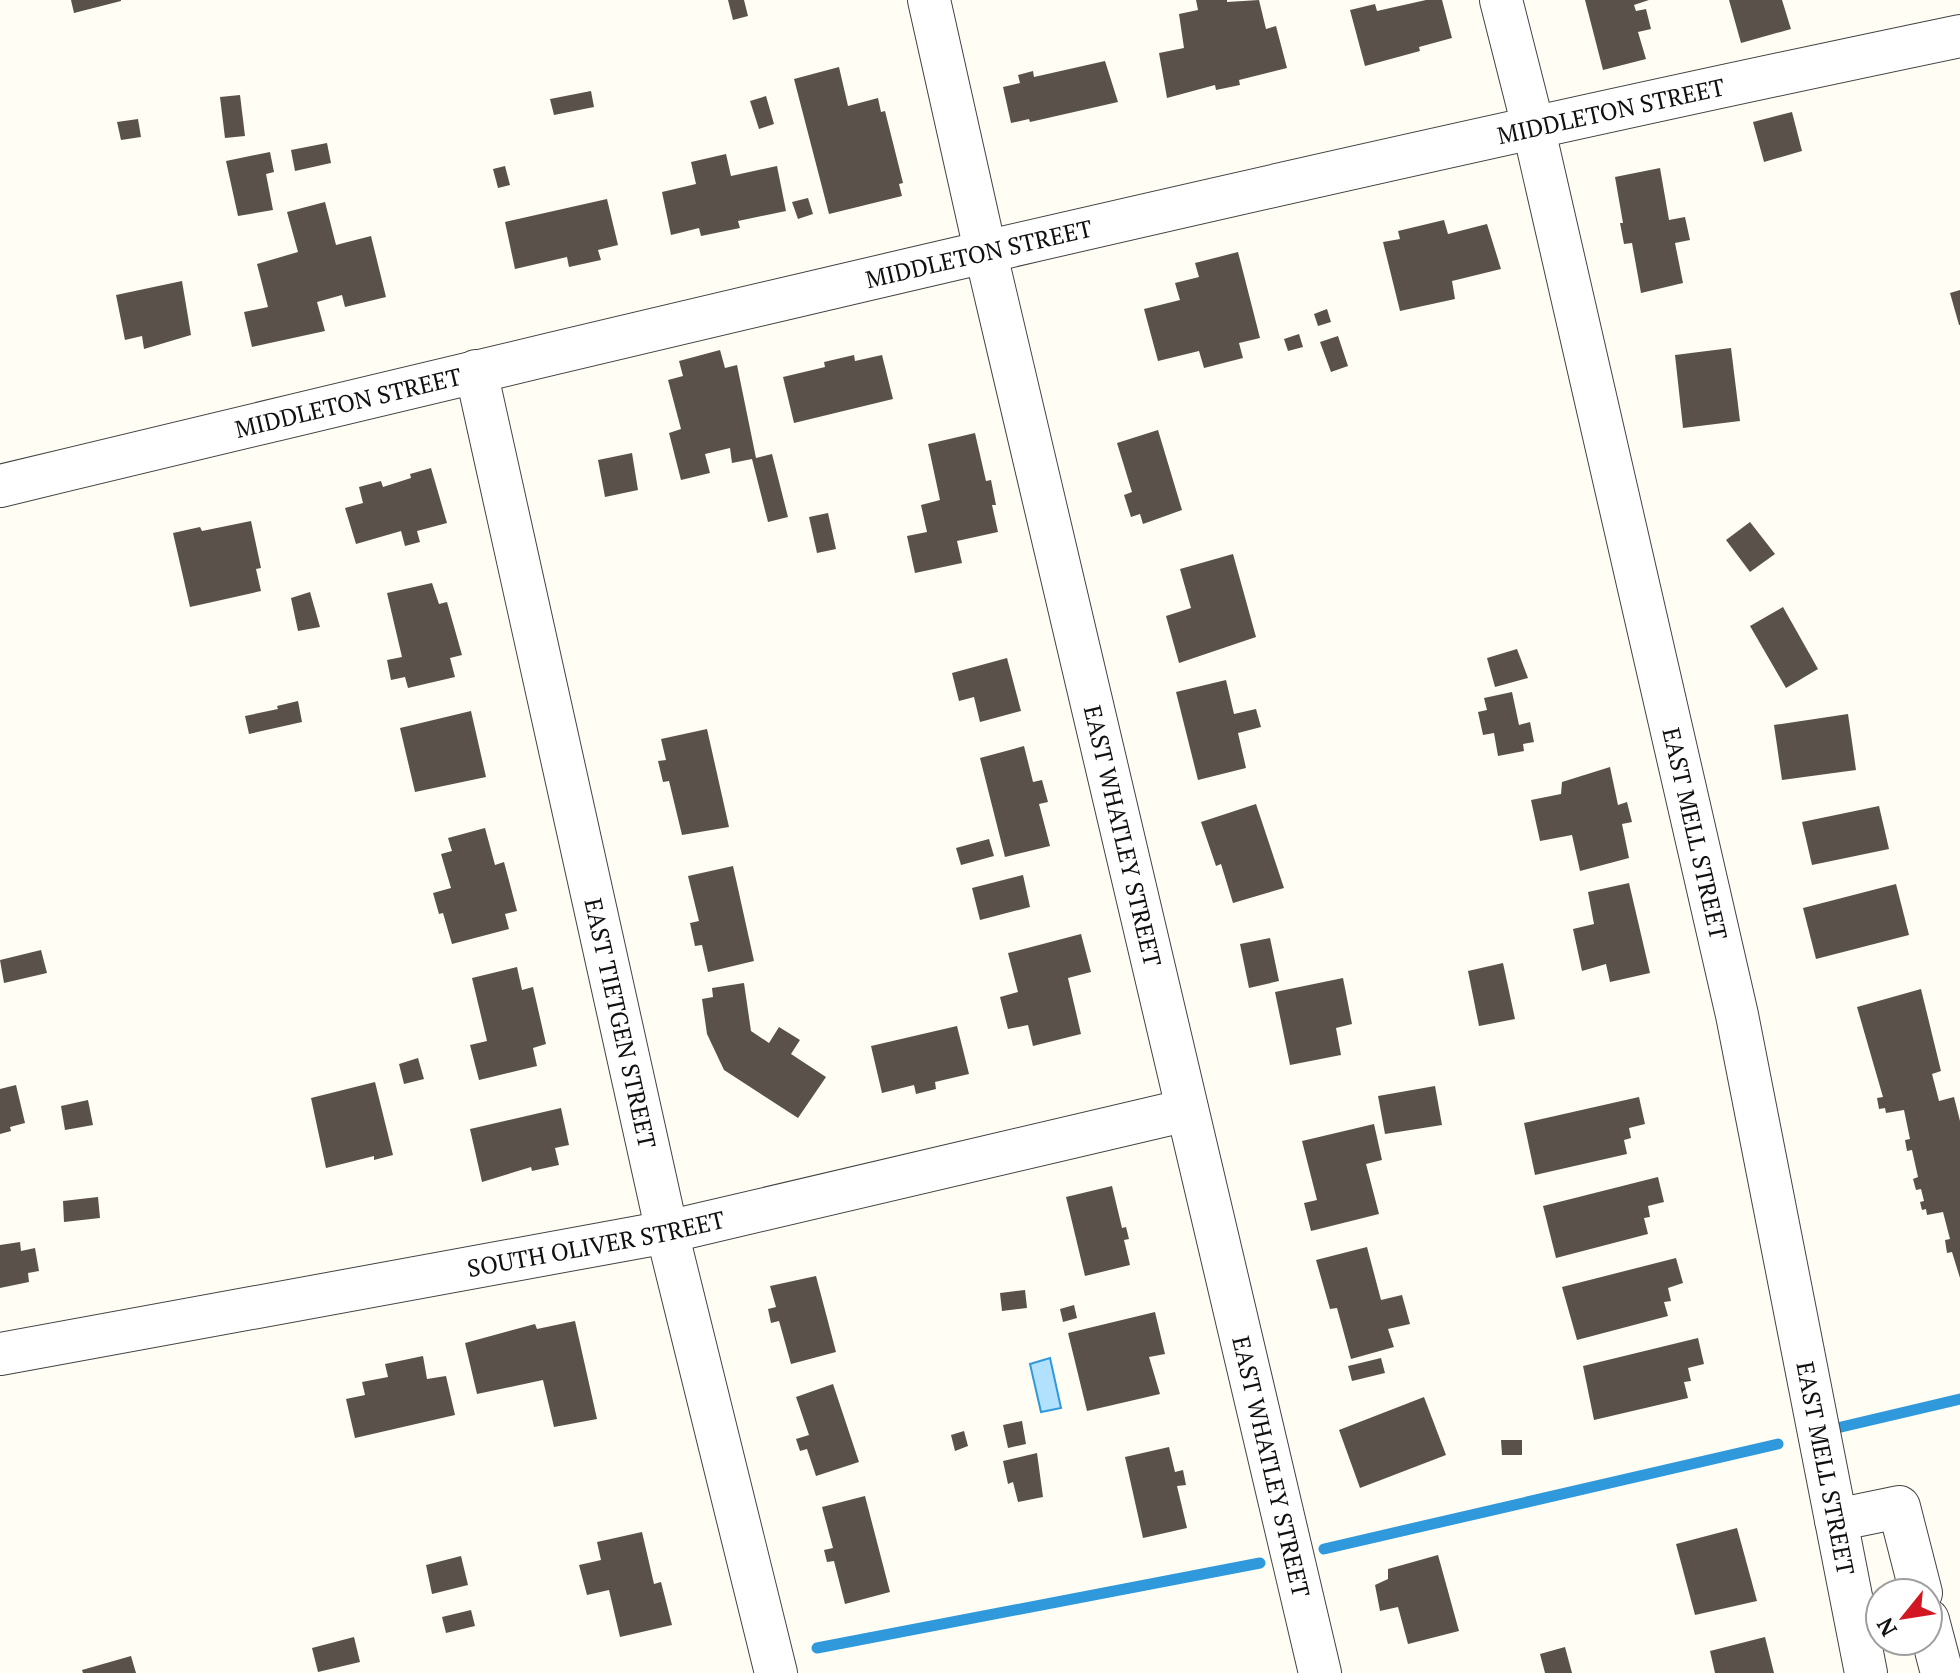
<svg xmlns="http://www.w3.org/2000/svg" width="1960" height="1673" viewBox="0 0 1960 1673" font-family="'PT Serif',serif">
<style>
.water{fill:#b2e1fd;stroke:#3099dc;stroke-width:2}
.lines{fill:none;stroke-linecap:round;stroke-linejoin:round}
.stream{stroke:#3099dc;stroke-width:11}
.building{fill:#5a514b}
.minor-casing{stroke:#434343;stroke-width:44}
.minor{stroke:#fff;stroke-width:42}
.labels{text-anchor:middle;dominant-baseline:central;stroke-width:8;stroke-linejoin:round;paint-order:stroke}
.street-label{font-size:24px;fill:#101010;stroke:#fff}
</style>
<rect width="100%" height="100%" fill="#fffdf4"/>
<path class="water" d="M1050 1358 1061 1408 1041 1412 1030 1364Z"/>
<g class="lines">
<g class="stream">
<path d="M1837 1428 1960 1399"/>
<path d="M1324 1549 1778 1444"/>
<path d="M817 1648 1260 1563"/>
</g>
</g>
<g class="building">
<path d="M71 0H121V1L74 13Z"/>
<path d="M728 0H744L748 16 733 20Z"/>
<path d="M1196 0H1227V2L1259 0 1266 29 1276 26 1287 68 1239 80 1240 85 1216 90 1215 85 1167 98 1159 53 1184 48 1179 14 1198 10Z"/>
<path d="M1426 0H1442L1452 38 1419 47 1420 51 1365 66 1350 10 1375 4 1377 11Z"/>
<path d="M1585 0H1649L1634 5 1636 11 1646 9 1651 29 1638 32 1646 59 1603 70Z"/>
<path d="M1729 0H1782L1791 29 1741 43Z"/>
<path d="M1105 61 1118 102 1030 122 1029 119 1011 123 1003 87 1020 83 1018 75 1033 71 1034 77Z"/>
<path d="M839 67 848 106 878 98 881 112 885 111 903 183 899 184 902 196 829 214 794 79Z"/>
<path d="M591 91 594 107 554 115 550 99Z"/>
<path d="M240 95 245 136 225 138 220 97Z"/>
<path d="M766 96 774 124 759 129 750 101Z"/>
<path d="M1792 112 1802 151 1764 162 1753 122Z"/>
<path d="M138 119 141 137 121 140 117 122Z"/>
<path d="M327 143 331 163 295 171 291 150Z"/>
<path d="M270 152 274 172 266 174 273 210 238 216 226 161Z"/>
<path d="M726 154 731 176 777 166 786 211 738 221 740 228 701 236 699 228 671 235 662 192 696 184 691 162Z"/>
<path d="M505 166 510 185 498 188 493 169Z"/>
<path d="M1660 168 1669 220 1685 217 1690 240 1675 243 1683 283 1641 293 1632 243 1624 244 1620 223H1623L1615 177Z"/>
<path d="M808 198 813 214 798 219 792 202Z"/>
<path d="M607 199 618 245 598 250 601 260 569 267 567 257 515 269 505 222Z"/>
<path d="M325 202 336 245 371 236 386 297 345 307 342 295 317 302 325 331 252 347 244 312 268 307 257 264 298 252 287 212Z"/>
<path d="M1444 220 1448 234 1487 224 1501 269 1452 281 1455 299 1400 311 1383 242 1400 239 1398 231Z"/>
<path d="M1238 252 1260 338 1239 343 1243 358 1204 368 1199 351 1158 361 1144 309 1180 300 1175 283 1199 277 1195 263Z"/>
<path d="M182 281 191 335 144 349 142 336 125 340 116 295Z"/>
<path d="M1960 290V325H1959L1950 293Z"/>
<path d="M1327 309 1331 322 1318 326 1314 314Z"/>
<path d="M1299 334 1303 347 1288 351 1284 339Z"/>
<path d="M1338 336 1348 366 1331 372 1320 342Z"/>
<path d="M1731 348 1740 421 1683 428 1675 355Z"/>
<path d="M720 350 725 368 737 365 756 458 772 454 788 517 768 522 752 459 732 463 730 448 705 454 710 473 681 480 669 433 681 429 668 380 683 376 679 361Z"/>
<path d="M854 355 855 361 882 355 893 399 794 423 783 377 825 367 824 362Z"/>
<path d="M1158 430 1182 510 1143 524 1140 514 1131 517 1124 495 1132 492 1117 443Z"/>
<path d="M975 433 986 481 991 480 996 505H992L998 532 957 541 962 563 915 573 907 536 927 532 921 505 940 500 928 444Z"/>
<path d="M632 453 638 490 605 497 598 460Z"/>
<path d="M431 468 447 523 417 531 420 542 405 546 401 531 356 544 345 508 363 503 359 487 381 481 383 487 411 478 410 474Z"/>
<path d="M828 513 836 549 817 553 809 517Z"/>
<path d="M251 521 261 568 256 569 261 591 190 607 173 533 200 527 202 531Z"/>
<path d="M1750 522 1775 554 1750 572 1726 540Z"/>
<path d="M1233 554 1256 637 1179 663 1166 616 1191 608 1180 569Z"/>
<path d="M432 583 439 604 447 602 462 655 450 658 455 677 408 688 405 677 391 680 387 660 402 657 387 593Z"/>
<path d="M310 592 320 627 298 631 291 598Z"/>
<path d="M1783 607 1818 669 1786 688 1750 626Z"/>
<path d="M1517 649 1528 678 1495 687 1487 658Z"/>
<path d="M1007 658 1021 711 980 722 974 697 959 701 952 673Z"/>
<path d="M1226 680 1234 714 1256 709 1261 727 1238 733 1246 768 1198 780 1176 692Z"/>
<path d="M1512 692 1519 725 1530 722 1534 742 1523 744 1524 751 1498 756 1494 733 1483 735 1478 712 1487 710 1484 698Z"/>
<path d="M298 701 302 722 249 734 245 716 278 709 277 706Z"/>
<path d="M471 711 486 777 415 792 400 728Z"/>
<path d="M1848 714 1856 770 1782 780 1774 725Z"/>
<path d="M707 729 729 827 682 835 669 781 663 782 658 761 666 760 661 739Z"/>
<path d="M1024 746 1033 782 1042 780 1048 802 1039 804 1050 846 1005 857 980 758Z"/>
<path d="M1610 767 1618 805 1627 802 1632 822 1622 824 1629 858 1580 871 1572 835 1540 841 1531 800 1561 794 1562 782Z"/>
<path d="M1256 804 1284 888 1233 903 1221 864 1216 866 1201 822Z"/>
<path d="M1879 806 1889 849 1812 865 1802 822Z"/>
<path d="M485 828 495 865 504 862 517 911 505 914 509 929 452 944 443 913 439 914 433 893 451 888 441 854 452 851 448 838Z"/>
<path d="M989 839 994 856 961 865 956 848Z"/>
<path d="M733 866 754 961 708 972 702 945 695 946 690 923 699 921 688 876Z"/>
<path d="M1023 875 1030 907 980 920 972 888Z"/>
<path d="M1629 883 1650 973 1610 982 1606 964 1582 971 1573 929 1594 924 1588 892Z"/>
<path d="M1896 884 1909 935 1816 959 1803 908Z"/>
<path d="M1081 934 1091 972 1068 978 1081 1034 1033 1046 1028 1025 1008 1029 1000 997 1018 992 1008 953Z"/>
<path d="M1270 938 1279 981 1249 988 1240 944Z"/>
<path d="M41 950 47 973 4 983 0 960Z"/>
<path d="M1503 963 1515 1019 1479 1026 1468 971Z"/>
<path d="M517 967 522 990 533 987 546 1044 533 1048 537 1066 479 1080 470 1045 487 1041 472 978Z"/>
<path d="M1343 978 1352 1024 1336 1028 1341 1055 1290 1065 1275 992Z"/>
<path d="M744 983 751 1031 769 1043 779 1027 800 1040 791 1054 826 1077 798 1118 724 1070 707 1034 702 999 713 997 712 988Z"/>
<path d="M1921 989 1941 1071 1932 1074 1939 1101 1954 1097 1960 1121V1278L1952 1252 1947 1253 1945 1240 1950 1239 1943 1212 1927 1215 1926 1209 1922 1210 1920 1202 1924 1201 1921 1189 1916 1190 1913 1179 1918 1177 1912 1150 1907 1151 1905 1140 1910 1139 1904 1110 1886 1113 1885 1108 1879 1109 1877 1098 1883 1097 1857 1007Z"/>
<path d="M957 1026 969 1074 935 1082 936 1089 916 1094 914 1085 882 1093 871 1046Z"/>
<path d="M418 1058 424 1079 404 1084 399 1064Z"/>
<path d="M375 1082 393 1155 374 1160V1156L326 1168 311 1098Z"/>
<path d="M16 1085 25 1123 10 1127 11 1131 0 1134V1089Z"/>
<path d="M1435 1086 1442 1125 1385 1134 1378 1096Z"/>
<path d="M1639 1097 1645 1124 1629 1128 1631 1138 1624 1140 1627 1154 1535 1175 1524 1123Z"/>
<path d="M88 1100 93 1125 65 1130 61 1106Z"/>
<path d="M561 1108 569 1145 555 1148 559 1165 532 1171 531 1167 482 1182 470 1129Z"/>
<path d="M1374 1124 1382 1160 1366 1164 1379 1214 1311 1231 1304 1203 1317 1200 1302 1141Z"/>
<path d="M1658 1177 1664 1202 1648 1206 1650 1217 1644 1218 1648 1234 1556 1258 1543 1206Z"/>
<path d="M1112 1186 1122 1228 1126 1227 1129 1239 1124 1240 1130 1265 1085 1276 1066 1197Z"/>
<path d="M98 1197 100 1218 64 1222 63 1201Z"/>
<path d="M20 1242 21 1251 35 1248 39 1271 28 1273 29 1282 0 1288V1245Z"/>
<path d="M1367 1247 1381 1300 1402 1295 1410 1324 1388 1329 1394 1347 1351 1359 1337 1308 1330 1309 1316 1260Z"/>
<path d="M1676 1258 1683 1283 1668 1288 1671 1301 1664 1302 1668 1316 1577 1340 1562 1287Z"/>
<path d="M816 1276 836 1352 791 1364 779 1321 771 1323 768 1309 776 1307 770 1286Z"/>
<path d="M1025 1290 1027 1308 1002 1311 1000 1293Z"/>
<path d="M1074 1305 1077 1318 1063 1322 1060 1309Z"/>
<path d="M1155 1312 1165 1354 1149 1357 1160 1394 1087 1411 1068 1333Z"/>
<path d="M575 1321 597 1419 554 1427 543 1380 477 1394 465 1343 535 1324 537 1329Z"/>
<path d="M1698 1338 1704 1364 1688 1368 1691 1381 1684 1382 1688 1398 1594 1420 1583 1366Z"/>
<path d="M423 1356 427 1379 446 1376 455 1415 355 1438 346 1399 365 1395 362 1382 388 1377 385 1364Z"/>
<path d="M1381 1358 1385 1373 1352 1381 1348 1366Z"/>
<path d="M833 1384 859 1462 816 1476 807 1449 800 1451 796 1439 809 1435 796 1397Z"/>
<path d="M1424 1397 1446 1455 1360 1488 1339 1430Z"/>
<path d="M1022 1421 1026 1444 1008 1448 1003 1425Z"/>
<path d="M964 1431 968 1446 955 1451 951 1435Z"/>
<path d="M1501 1440H1522V1455H1502Z"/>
<path d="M1169 1447 1175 1472 1183 1470 1186 1485 1177 1486 1187 1528 1143 1538 1125 1457Z"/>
<path d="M1037 1453 1043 1497 1018 1502 1013 1482 1008 1484 1003 1461Z"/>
<path d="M865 1496 890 1592 845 1604 834 1561 827 1562 824 1550 833 1548 822 1507Z"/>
<path d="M1737 1528 1757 1601 1695 1615 1676 1544Z"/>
<path d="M642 1532 654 1584 661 1582 672 1625 620 1637 609 1590 587 1595 579 1565 601 1560 597 1542Z"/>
<path d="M1438 1555 1459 1631 1408 1644 1398 1607 1380 1611 1375 1585 1388 1579V1569Z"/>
<path d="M461 1556 468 1585 432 1594 426 1565Z"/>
<path d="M471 1610 475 1626 446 1633 442 1617Z"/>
<path d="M354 1637 360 1662 318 1672 312 1648Z"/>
<path d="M1765 1637 1774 1673H1715L1710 1651Z"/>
<path d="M1565 1647 1572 1673H1545L1540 1654Z"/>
<path d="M131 1656 136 1673H83L82 1670Z"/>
</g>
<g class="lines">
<g class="minor-casing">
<g id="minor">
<path id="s1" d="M929 0 985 250 1320 1673"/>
<path id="s2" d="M1501 0 1533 126 1737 1015 1866 1673"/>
<path id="s3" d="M476 371 667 1232 776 1673"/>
<path id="s4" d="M0 486C652 329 1304 173 1960 36"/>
<path id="s5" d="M0 1354 667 1232 1187 1110"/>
<path d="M1836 1520 1899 1507 1921 1593"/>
<path d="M1928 1620 1942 1673"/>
</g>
</g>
<use href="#minor" class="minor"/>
</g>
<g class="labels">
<g class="street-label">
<text stroke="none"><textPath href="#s4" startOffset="1654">MIDDLETON STREET</textPath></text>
<text stroke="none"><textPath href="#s4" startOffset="1006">MIDDLETON STREET</textPath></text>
<text stroke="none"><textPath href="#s4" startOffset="358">MIDDLETON STREET</textPath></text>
<text stroke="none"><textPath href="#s2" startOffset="856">EAST MELL STREET</textPath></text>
<text stroke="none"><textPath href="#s1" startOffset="858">EAST WHATLEY STREET</textPath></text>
<text stroke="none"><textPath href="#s3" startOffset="668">EAST TIETGEN STREET</textPath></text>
<text stroke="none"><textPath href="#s5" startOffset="606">SOUTH OLIVER STREET</textPath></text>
<text stroke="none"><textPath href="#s1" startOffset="1506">EAST WHATLEY STREET</textPath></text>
<text stroke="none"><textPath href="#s2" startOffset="1504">EAST MELL STREET</textPath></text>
</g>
</g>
<g transform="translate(1904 1617) rotate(240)"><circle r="38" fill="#ffffff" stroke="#9f9f9f" stroke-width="2"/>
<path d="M0-6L14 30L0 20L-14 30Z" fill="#d21722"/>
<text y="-12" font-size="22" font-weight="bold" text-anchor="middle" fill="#101010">N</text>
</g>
</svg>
